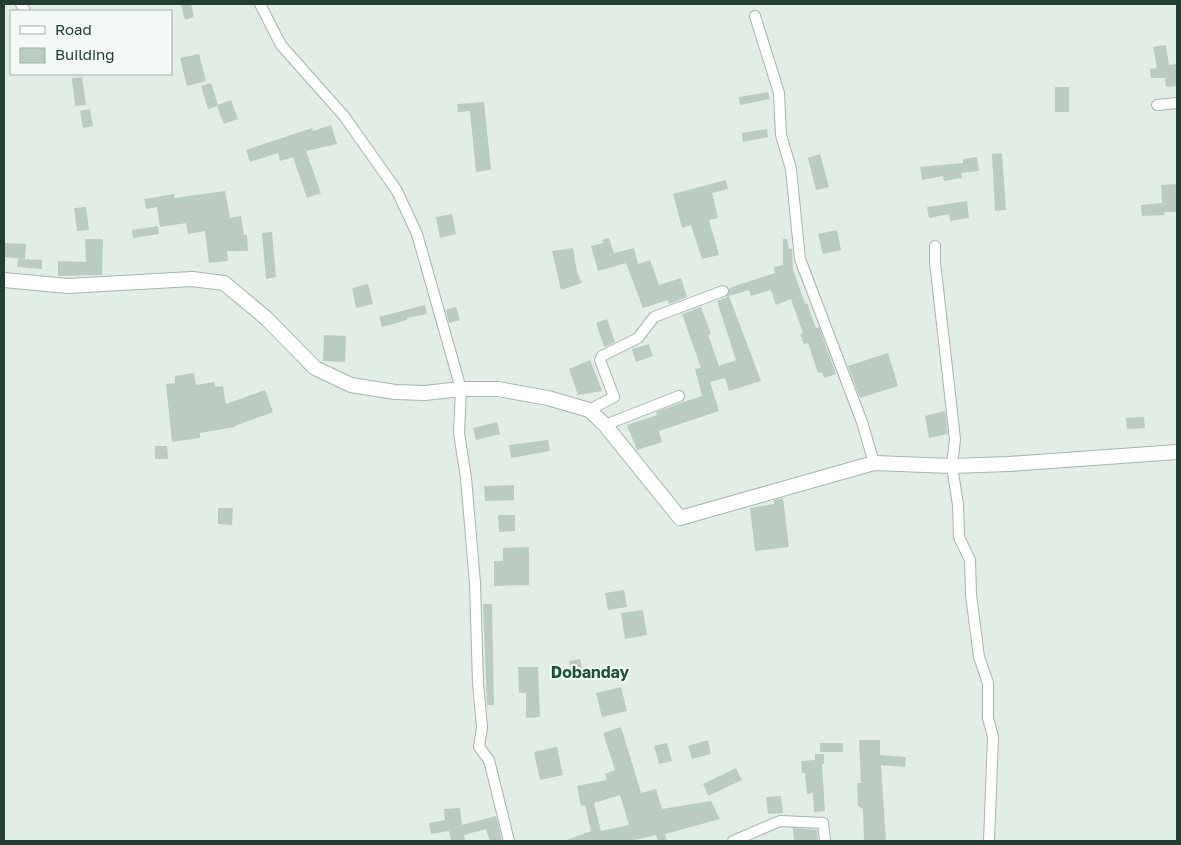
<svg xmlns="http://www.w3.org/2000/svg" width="1181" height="845" viewBox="0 0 1181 845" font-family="'Golos Text',sans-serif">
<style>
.building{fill:#bacbc1;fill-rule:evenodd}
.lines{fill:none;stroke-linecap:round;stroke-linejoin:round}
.minor-casing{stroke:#a5b5ac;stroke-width:12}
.tertiary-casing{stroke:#a5b5ac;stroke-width:16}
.minor{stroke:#fff;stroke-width:10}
.tertiary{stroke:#fff;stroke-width:14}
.labels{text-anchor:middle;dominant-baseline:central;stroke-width:4;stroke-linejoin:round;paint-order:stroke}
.quarter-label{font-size:16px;font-weight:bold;fill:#1d523a;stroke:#f3f9f5}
</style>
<rect width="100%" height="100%" fill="#e2ede6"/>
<g class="building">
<path d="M181 4H191L194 17 185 20Z"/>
<path d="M1166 45 1169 65 1177 64V86L1166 87 1165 78H1151L1150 69 1157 68 1153 47Z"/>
<path d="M199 54 206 81 187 86 180 58Z"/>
<path d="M82 77 86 105 75 106 72 78Z"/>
<path d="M211 83 218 105 231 100 238 119 224 124 217 106 208 109 201 86Z"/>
<rect x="1055" y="87" width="14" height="25"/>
<path d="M768 92 770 99 740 105 739 97Z"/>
<path d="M484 102 491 170 476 172 470 111 458 112 457 104Z"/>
<path d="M90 109 93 126 83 128 80 111Z"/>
<path d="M331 125 337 144 306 151 321 193 307 198 293 157 280 161 278 153 250 162 246 150 312 128 313 131Z"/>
<path d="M767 129 768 137 743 142 742 133Z"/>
<path d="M1002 153 1006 210 995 211 992 154Z"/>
<path d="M820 154 829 187 816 190 808 158Z"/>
<path d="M977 157 979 171 961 173 962 178 944 181 943 176 922 180 920 167 963 163V159Z"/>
<path d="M726 180 728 189 712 193 718 218 709 220 719 255 702 259 691 225 682 228 673 194Z"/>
<path d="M1177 184V212H1164L1165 215 1142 216 1141 205 1162 203 1161 185Z"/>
<path d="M225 191 230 218 241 216 244 235H247L248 251H227L228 261 209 263 205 231 188 234 186 223 160 227 157 207 146 209 144 199 174 194V198Z"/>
<path d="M967 201 969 218 950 221 949 214 929 218 927 207Z"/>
<path d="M86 207 89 230 77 231 74 208Z"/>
<path d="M452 214 456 234 440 238 436 217Z"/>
<path d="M158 226 159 234 133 238 132 230Z"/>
<path d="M837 230 841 250 823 254 818 234Z"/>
<path d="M272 232 276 277 266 279 262 233Z"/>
<path d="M609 238 614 253 634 248 638 264 650 260 659 285 681 278 687 297 669 304 668 300 643 308 626 263 598 271 591 246 603 243 602 240Z"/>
<path d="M85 239H103L102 275 58 276V261L86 262Z"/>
<path d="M783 239H787L789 249H792L793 269 805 304 807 303 816 328 819 327 836 374 824 378 822 372 818 373 808 343 804 344 800 334 803 333 791 299 776 305 771 290 751 296 749 290 729 296 761 381 729 391 725 378 710 382 719 411 659 431 662 442 637 450 627 425 657 415 656 412 683 402 702 396 695 369 701 368 682 314 701 307 711 334 708 335 719 366 736 360 717 301 727 297 729 288 775 273 774 267 783 265Z"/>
<path d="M4 243 26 244 25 259 4 257Z"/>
<path d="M573 248 577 272 582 283 561 290 552 251Z"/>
<path d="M18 259 42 260V269L17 267Z"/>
<path d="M368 284 373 304 356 308 352 288Z"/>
<path d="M425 305 427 314 407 318V320L382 327 379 317Z"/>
<path d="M456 307 460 320 449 323 446 310Z"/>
<path d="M607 319 615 342 604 347 596 323Z"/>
<path d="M324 335 346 336 345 362 323 361Z"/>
<path d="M649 344 653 356 636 362 632 349Z"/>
<path d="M888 353 898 386 860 398 848 366Z"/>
<path d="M590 360 602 391 578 395 569 369Z"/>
<path d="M194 373 196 385 214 382 215 387 223 386 226 404 265 390 273 412 235 426V427L200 433V438L172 442 166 384 175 383V376Z"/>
<path d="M945 411 948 434 929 438 925 416Z"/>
<path d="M1144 417 1145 428 1127 429 1126 418Z"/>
<path d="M497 422 500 434 476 440 473 428Z"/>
<path d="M548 440 550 451 511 458 509 445Z"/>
<path d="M155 446H167L168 459H155Z"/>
<path d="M514 485V500L485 501 484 486Z"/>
<path d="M783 498 789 547 755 551 750 508 774 504V500Z"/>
<path d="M218 508H233L232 525 218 524Z"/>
<path d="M498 515H515V531L499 532Z"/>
<path d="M529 547V585L494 586V561H503V548Z"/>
<path d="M624 590 627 607 608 610 605 593Z"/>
<path d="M483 604H492L494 705H487Z"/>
<path d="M643 610 647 635 625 639 621 613Z"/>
<path d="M580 659 585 678 574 680 569 661Z"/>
<path d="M518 667H538L540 717 526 718V693H519Z"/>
<path d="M621 687 627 711 602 717 596 693Z"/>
<path d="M621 727 641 793 656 789 662 809 711 801 720 819 665 834 667 841H658L656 835 630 841H564L591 831 585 805 581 806 577 786 607 780 605 774 615 770 603 733ZM620 795 629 825 601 831 594 803Z"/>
<path d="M708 740 711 754 692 759 688 746Z"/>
<path d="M859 740H880V755L906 757 905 767 881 765 886 841H864L863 809 858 806 857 783H861Z"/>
<path d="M667 743 672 761 659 764 654 746Z"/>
<rect x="820" y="743" width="23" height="9"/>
<path d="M557 747 563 775 540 780 534 752Z"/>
<path d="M815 754H824V764H822L825 811 814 812 813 793 807 794 805 773H802L801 761 815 760Z"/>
<path d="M736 768 742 780 708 796 703 784Z"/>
<path d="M781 796 783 813 768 814 766 797Z"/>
<path d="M460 808 462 825 496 816 502 841H490L486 829 464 835 465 841H451L449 831 431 834 429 823 445 820 444 809Z"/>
<path d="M793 828 817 830 818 841H794Z"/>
</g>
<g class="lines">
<g class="minor-casing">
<g id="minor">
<path d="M21 4 25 11"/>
<path d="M260 4 281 45 344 116 397 191 417 234 461 389 459 433 466 478 475 583 478 683 482 727 479 747 489 760 509 841"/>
<path d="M755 16 779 93 781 135 791 169 800 259 862 422 874 463"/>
<path d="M1157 105 1177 103"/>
<path d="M935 246V262L955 439 952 466 958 505 959 537 970 560 971 595 979 657 988 683V718L993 737 989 841"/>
<path d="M589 410 614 397 600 360 602 356 638 338 654 317 723 291"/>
<path d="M605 425 679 396"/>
<path d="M733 841 780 821 823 823 825 841"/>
</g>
</g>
<g class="tertiary-casing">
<path id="tertiary" d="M4 280 68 286 192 279 224 283 266 318 315 368 351 385 395 392 425 393 461 389H498L548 398 589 410 605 425 680 518 874 463 952 466 1009 464 1177 452"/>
</g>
<use href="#minor" class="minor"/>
<use href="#tertiary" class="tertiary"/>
</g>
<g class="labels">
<g class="quarter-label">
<text x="590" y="672">Dobanday</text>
</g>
</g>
<rect width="1181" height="845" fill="none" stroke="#223f31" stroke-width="10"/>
<rect x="10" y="10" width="162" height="65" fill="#f3f9f5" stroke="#9fafa7"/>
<rect x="20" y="26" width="25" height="8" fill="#ffffff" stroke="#9fafa7"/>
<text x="55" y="35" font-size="15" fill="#223f31">Road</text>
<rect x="20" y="48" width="25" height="15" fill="#bacbc1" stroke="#9fafa7"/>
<text x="55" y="60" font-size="15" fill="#223f31">Building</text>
</svg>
